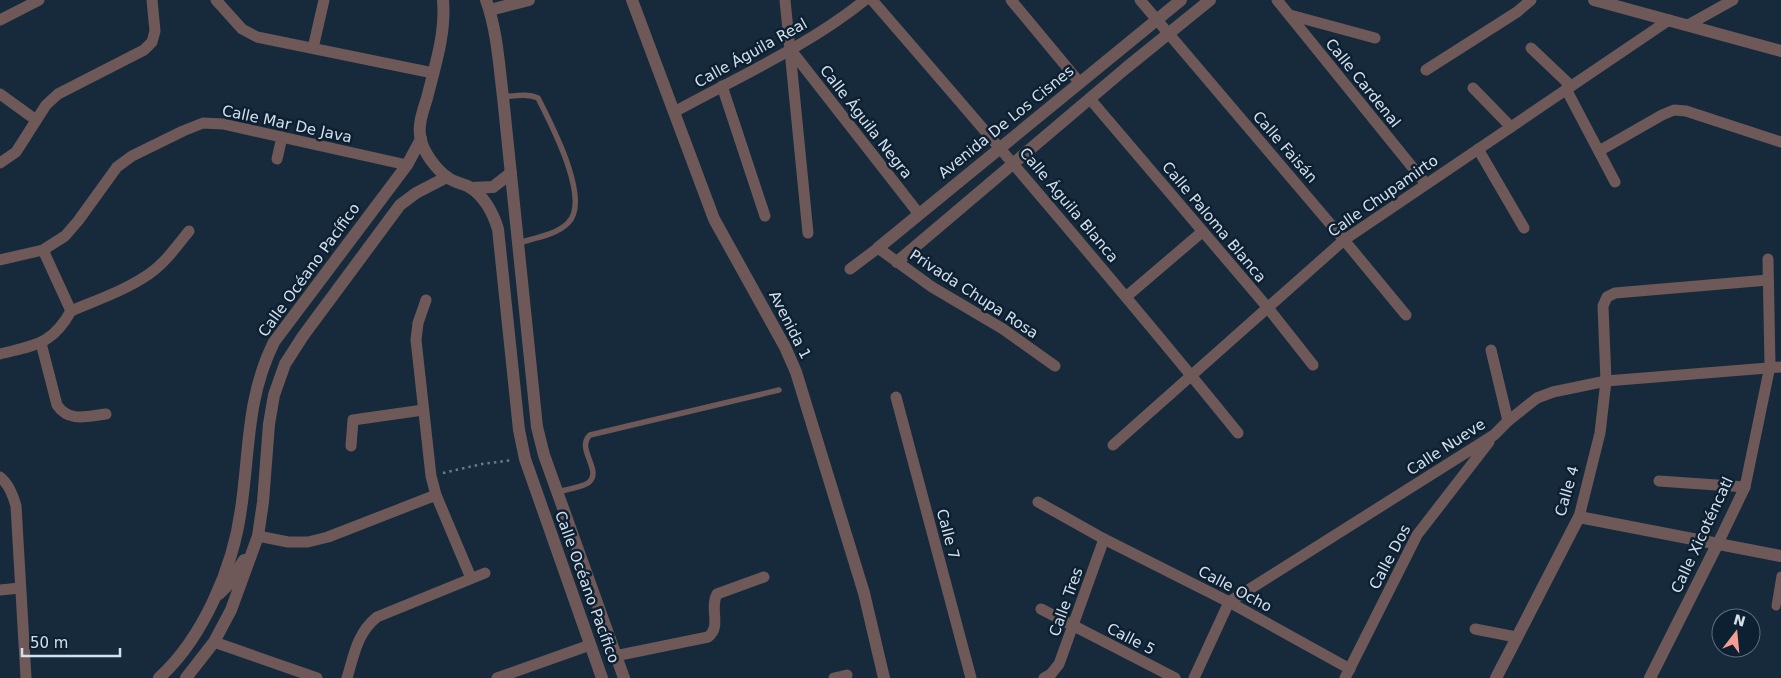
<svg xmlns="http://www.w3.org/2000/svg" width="1781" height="678" viewBox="0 0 1781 678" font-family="'DejaVu Sans',sans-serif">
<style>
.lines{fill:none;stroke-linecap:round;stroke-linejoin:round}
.path{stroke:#6a7a8a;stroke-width:2.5;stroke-dasharray:2.5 4;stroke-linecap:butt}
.service{stroke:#6e5958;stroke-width:5.5}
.pedestrian{stroke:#6e5958;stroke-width:9}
.minor{stroke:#6e5958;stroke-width:11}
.tertiary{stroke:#6e5958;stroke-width:12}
.labels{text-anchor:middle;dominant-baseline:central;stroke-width:5;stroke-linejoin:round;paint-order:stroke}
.street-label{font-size:15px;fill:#d4e0ec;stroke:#0d2032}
</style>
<rect width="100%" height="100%" fill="#172a3c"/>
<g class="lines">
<path class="path" d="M443 473 482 464 513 460"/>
<g class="service">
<path d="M503 97C514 96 527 93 538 98 550 122 592 200 568 223 556 235 535 238 518 243"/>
<path d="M557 492C565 490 582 487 588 483 604 471 575 449 590 435L779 390"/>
</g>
<path class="pedestrian" d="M1776 606 1781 576"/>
<g class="minor">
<path d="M216 0 242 29 257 37 433 73"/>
<path d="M785 0 808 233"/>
<path d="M872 0C996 143 1119 286 1238 433"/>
<path d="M1011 0 1080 83"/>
<path d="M1140 0 1344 240 1406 315"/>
<path d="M1277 0 1426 184"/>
<path d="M1290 15 1375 38"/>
<path d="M0 20 39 0"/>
<path d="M1688 25 1733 0"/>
<path d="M313 48 324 0"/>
<path d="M1531 48 1571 86"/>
<path d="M790 49 919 214"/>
<path d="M1426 70 1517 12 1531 0"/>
<path d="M722 86 765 216"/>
<path d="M1473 88 1511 127"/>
<path d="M1566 89 1615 182"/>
<path d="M0 94 36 120"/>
<path d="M1090 99 1268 308 1313 365"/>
<path d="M674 112C738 77 808 46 865 0"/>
<path d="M1478 149 1524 228"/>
<path d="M1599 151 1662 115 1674 110 1686 111 1781 142"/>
<path d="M277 159 282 137"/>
<path d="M0 163 16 152 46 105 58 94 144 50 152 42 155 31 152 0"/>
<path d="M43 250 71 311"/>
<path d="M0 260 43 250 65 236 78 221 117 167 132 156 183 131 203 123 223 124 407 165"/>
<path d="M850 269 878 248 932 287 1003 329 1055 366"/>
<path d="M1127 296 1202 232"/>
<path d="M426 300 418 323 416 340 431 476 436 495 471 578"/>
<path d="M71 311C97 300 126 290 149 274 165 263 177 246 189 231"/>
<path d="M41 343 57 405C69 423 88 416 106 414"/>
<path d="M1491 350 1508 421"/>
<path d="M0 354C35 345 52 345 71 311"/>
<path d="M896 397 971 678"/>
<path d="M1113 445 1344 240 1669 20"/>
<path d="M351 446 353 420 423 410"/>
<path d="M0 477C9 484 13 495 16 506L26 678"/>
<path d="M1659 481 1745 487"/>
<path d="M1038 502 1104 539 1229 602 1350 669"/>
<path d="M1579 517 1600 433 1606 381 1603 306 1607 297 1615 293 1768 280"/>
<path d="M258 536 288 542H308L328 537 436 495"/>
<path d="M1718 543 1745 487 1770 366 1768 259"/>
<path d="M0 590 20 588"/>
<path d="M1041 609 1175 678"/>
<path d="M1475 629 1516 637"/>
<path d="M214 642 317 678"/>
<path d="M615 656 708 637C722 627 709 608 717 594L764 577"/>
<path d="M347 678C354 655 357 633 377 617L485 573"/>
<path d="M497 678 590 645"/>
<path d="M834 678 847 675"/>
<path d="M1044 678 1051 674 1059 664 1104 539"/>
<path d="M1194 678 1229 602 1494 435 1508 421 1537 398 1553 392 1606 381 1781 367"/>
<path d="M1345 678 1417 535 1489 442"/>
</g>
<g class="tertiary">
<path d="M443 0C446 33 435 66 427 98 423 111 417 126 421 140 424 153 436 169 447 177 454 183 464 183 471 188 486 198 493 213 498 229L519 430 525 459 602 678"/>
<path d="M486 0C497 30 499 65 503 97L537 427 544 455 624 678"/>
<path d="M632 0 714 219 785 347 796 372 864 593 884 678"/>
<path d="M1594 0 1781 51"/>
<path d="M490 10 529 0"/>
<path d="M471 188 493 187 511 173"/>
<path d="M878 248 1181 0"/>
<path d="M897 262 1126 68 1210 0"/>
<path d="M219 594 228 585 244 560"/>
<path d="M159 678C203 638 233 568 241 509 250 449 246 399 274 342L407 165 421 139"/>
<path d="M186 678 214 642 231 610 258 536 263 502 269 424 274 395 285 364 303 336 400 205 416 193 447 177"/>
<path d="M1496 678 1579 517 1781 556"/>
<path d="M1650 678 1718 543"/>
</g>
</g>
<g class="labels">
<g class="street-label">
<text transform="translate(751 53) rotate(-29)">Calle Águila Real</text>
<text transform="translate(1363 83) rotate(51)">Calle Cardenal</text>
<text transform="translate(866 122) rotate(52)">Calle Águila Negra</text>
<text transform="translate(1006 122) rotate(-39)">Avenida De Los Cisnes</text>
<text transform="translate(287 124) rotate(12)">Calle Mar De Java</text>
<text transform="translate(1285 147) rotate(49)">Calle Faisán</text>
<text transform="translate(1383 196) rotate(-35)">Calle Chupamirto</text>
<text transform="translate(1069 205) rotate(50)">Calle Águila Blanca</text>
<text transform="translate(1214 222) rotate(50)">Calle Paloma Blanca</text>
<text transform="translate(309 270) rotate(-54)">Calle Océano Pacífico</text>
<text transform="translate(974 294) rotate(33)">Privada Chupa Rosa</text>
<text transform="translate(790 325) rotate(63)">Avenida 1</text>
<text transform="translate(1446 447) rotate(-33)">Calle Nueve</text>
<text transform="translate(1567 491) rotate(-74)">Calle 4</text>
<text transform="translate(948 534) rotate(75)">Calle 7</text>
<text transform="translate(1702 535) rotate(-65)">Calle Xicoténcatl</text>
<text transform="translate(1390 557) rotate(-62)">Calle Dos</text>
<text transform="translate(587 587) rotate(70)">Calle Océano Pacífico</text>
<text transform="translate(1235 589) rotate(28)">Calle Ocho</text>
<text transform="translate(1066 602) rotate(-70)">Calle Tres</text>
<text transform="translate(1131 639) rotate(27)">Calle 5</text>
</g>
</g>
<g transform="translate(1736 633) rotate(16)"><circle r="24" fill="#0d2032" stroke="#5d6d7c"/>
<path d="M0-4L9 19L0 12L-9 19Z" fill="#f59c93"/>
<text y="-8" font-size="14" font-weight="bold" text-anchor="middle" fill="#d4e0ec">N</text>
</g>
<path d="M22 648v8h98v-8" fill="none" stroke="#d4e0ec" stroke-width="2.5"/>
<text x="30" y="648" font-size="15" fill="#d4e0ec" stroke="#0d2032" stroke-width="4" paint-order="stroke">50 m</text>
</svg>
